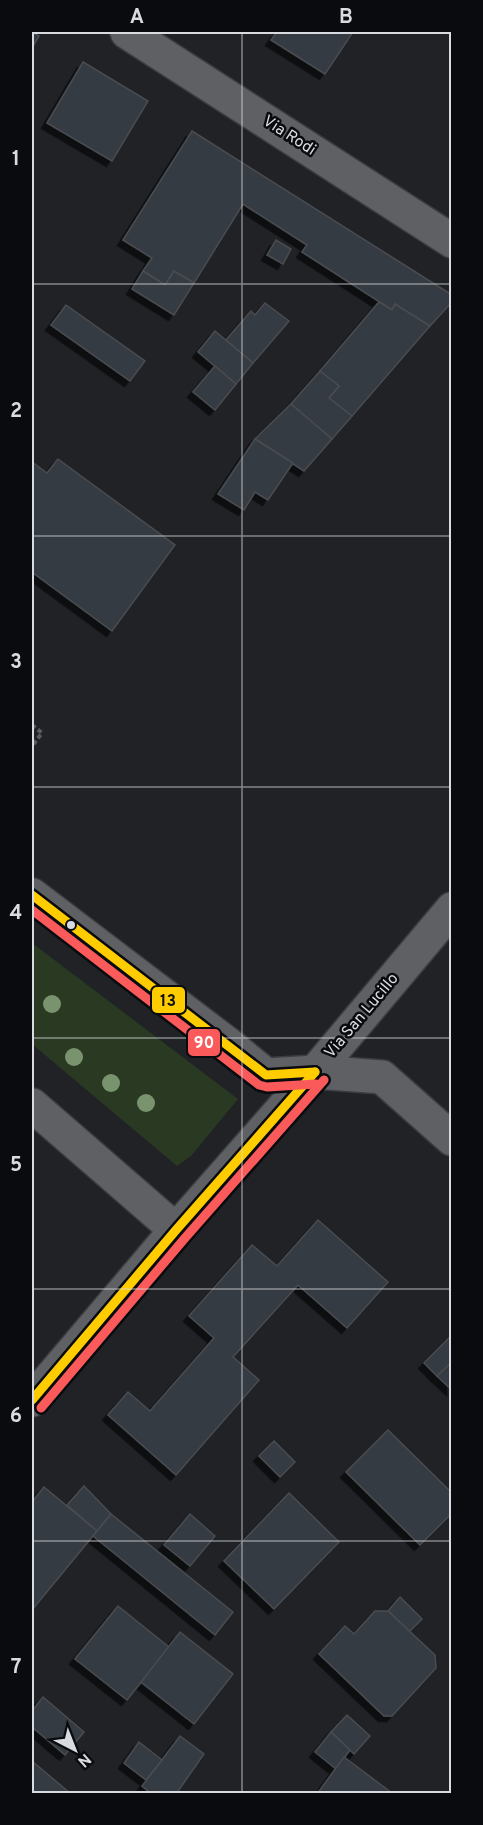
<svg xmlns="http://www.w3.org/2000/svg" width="483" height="1825" viewBox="0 0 483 1825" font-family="Overpass,sans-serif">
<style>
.green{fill:#2a3922}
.building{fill:#353a43;stroke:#4a4c50;stroke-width:1.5;filter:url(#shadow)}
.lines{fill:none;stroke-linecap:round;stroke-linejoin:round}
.minor-casing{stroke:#3b3d41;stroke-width:36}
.path{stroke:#5a5b5d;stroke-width:4;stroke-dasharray:4.5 3;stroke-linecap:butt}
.minor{stroke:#5e6063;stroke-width:33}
.bus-1-casing{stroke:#090b0e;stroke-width:14}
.bus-2-casing{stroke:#090b0e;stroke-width:14}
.bus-1{stroke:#fc0;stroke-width:9}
.bus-2{stroke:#fa5a5a;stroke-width:9}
.tree{fill:#79936e}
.grid{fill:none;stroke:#d8dbdf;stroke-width:1.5;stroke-opacity:0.55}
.bus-dot{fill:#d8dbdf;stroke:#090b0e;stroke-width:2}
.labels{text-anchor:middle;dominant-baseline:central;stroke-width:5;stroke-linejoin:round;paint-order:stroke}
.street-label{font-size:16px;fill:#d8dbdf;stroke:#090b0e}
.line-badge{stroke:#090b0e;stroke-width:2}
.badge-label{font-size:16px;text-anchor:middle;font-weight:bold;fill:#fff}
.pale-badge-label{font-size:16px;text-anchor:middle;font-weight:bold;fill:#111}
.neatline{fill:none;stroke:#d8dbdf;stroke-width:2}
.grid-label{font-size:20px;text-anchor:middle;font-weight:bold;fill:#d8dbdf}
</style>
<defs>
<filter id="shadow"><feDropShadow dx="-5.5" dy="5.5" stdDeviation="0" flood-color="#0009"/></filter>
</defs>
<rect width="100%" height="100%" fill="#202226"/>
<path class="green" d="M32 943 238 1099 191 1156 177 1166 32 1044Z"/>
<g class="building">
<path d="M32 32 39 36 32 48Z"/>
<path d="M277 32H353L325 74 271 40Z"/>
<path d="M83 62 148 101 112 161 47 123Z"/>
<path d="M192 131 452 295V302L430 326 395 304 392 310 302 252 307 245 243 204 194 283 174 271 165 285 143 271 152 258 123 240Z"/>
<path d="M276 240 291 249 283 264 267 255Z"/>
<path d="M143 271 165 285 174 271 194 283 174 315 132 289Z"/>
<path d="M379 302 392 310 395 304 430 326 352 416 329 398 339 386 320 371Z"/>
<path d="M265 303 289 321 253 363 226 340 251 311 255 315Z"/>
<path d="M66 305 145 361 130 381 51 325Z"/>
<path d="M215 331 253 363 236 384 198 352Z"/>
<path d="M215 366 236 384 215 410 193 392Z"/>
<path d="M320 371 339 386 329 398 352 416 332 439 291 404Z"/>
<path d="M291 404 332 439 304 471 255 439Z"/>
<path d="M255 439 293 463 268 500 255 492 244 510 218 494Z"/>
<path d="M58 459 175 545 112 631 32 572V462L47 473Z"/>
<path d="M318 1220 388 1282 347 1328 298 1285 233 1357 259 1380 176 1475 108 1415 128 1392 150 1411 214 1338 189 1316 252 1245 277 1266Z"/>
<path d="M451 1336 452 1362 437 1376 424 1363Z"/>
<path d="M452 1362V1390L437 1376Z"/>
<path d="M388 1430 452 1493V1513L420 1545 346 1472Z"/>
<path d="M274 1441 295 1462 280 1477 259 1456Z"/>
<path d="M84 1486 111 1514 97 1531 67 1505Z"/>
<path d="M44 1487 97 1531 32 1610V1502Z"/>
<path d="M289 1493 339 1542 274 1609 224 1561Z"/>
<path d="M111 1514 233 1612 215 1635 93 1536Z"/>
<path d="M190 1514 215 1536 190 1566 164 1545Z"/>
<path d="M400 1597 422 1619 409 1632 388 1611Z"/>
<path d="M118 1606 169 1647 127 1700 75 1659Z"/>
<path d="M375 1611H388L435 1655 436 1668 392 1716H384L319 1654 345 1626 354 1634Z"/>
<path d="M180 1632 233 1674 194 1724 141 1682Z"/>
<path d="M43 1697 84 1732 65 1755 32 1727V1711Z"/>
<path d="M347 1715 370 1736 354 1754 331 1732Z"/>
<path d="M331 1732 350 1750 336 1769 315 1752Z"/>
<path d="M180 1736 204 1754 176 1794H152L142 1786Z"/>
<path d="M139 1742 162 1760 146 1780 124 1763Z"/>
<path d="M344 1757 392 1793 391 1794H317Z"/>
<path d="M32 1761 71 1794H32Z"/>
</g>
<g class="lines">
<g class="minor-casing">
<g id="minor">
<path d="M127 32 452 241"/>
<path d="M32 895 228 1044 266 1075 315 1072 382 1077 452 1139"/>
<path d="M32 1105 176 1230"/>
<path d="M32 1400 176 1230 315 1072 452 909"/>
</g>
</g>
<path class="path" d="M32 725 42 733 32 746"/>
<use href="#minor" class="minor"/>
<g class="bus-1-casing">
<g id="bus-1">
<path d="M32 895 266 1075 315 1072"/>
<path d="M32 1400 176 1230 315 1072"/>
</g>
</g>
<g class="bus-2-casing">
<g id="bus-2">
<path d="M32 910 259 1085 267 1087 316 1084"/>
<path d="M41 1408 185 1238 324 1080"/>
</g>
</g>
<use href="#bus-1" class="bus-1"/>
<use href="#bus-2" class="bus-2"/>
</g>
<g class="tree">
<circle cx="52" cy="1004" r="9"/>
<circle cx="74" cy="1057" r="9"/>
<circle cx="111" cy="1083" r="9"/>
<circle cx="146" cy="1103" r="9"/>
</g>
<path class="grid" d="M242 32V1794M32 284H452M32 536H452M32 787H452M32 1038H452M32 1289H452M32 1541H452"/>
<circle class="bus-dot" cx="71" cy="925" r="5"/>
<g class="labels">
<g class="street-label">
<text transform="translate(289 136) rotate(33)">Via Rodi</text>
<text transform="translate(362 1016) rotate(-50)">Via San Lucillo</text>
</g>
</g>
<g class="line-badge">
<rect x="151" y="986" width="35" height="28" rx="6" fill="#fc0"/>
<rect x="187" y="1028" width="34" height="29" rx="6" fill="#fa5a5a"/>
</g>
<g class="badge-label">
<text x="204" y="1048">90</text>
</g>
<g class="pale-badge-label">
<text x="168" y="1006">13</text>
</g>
<rect width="483" height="1825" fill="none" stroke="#090b0e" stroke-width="66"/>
<g transform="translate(75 1750) rotate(138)" stroke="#090b0e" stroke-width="4.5" paint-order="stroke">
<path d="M0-4.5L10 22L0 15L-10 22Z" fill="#d8dbdf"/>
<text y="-9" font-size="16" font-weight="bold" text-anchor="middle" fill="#d8dbdf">N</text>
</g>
<rect x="33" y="33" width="417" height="1759" class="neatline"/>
<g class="grid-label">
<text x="137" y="23">A</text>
<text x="346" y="23">B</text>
<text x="16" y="165">1</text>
<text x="16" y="417">2</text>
<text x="16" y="668">3</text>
<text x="16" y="919">4</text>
<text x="16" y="1171">5</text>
<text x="16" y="1422">6</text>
<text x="16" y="1673">7</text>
</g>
</svg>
